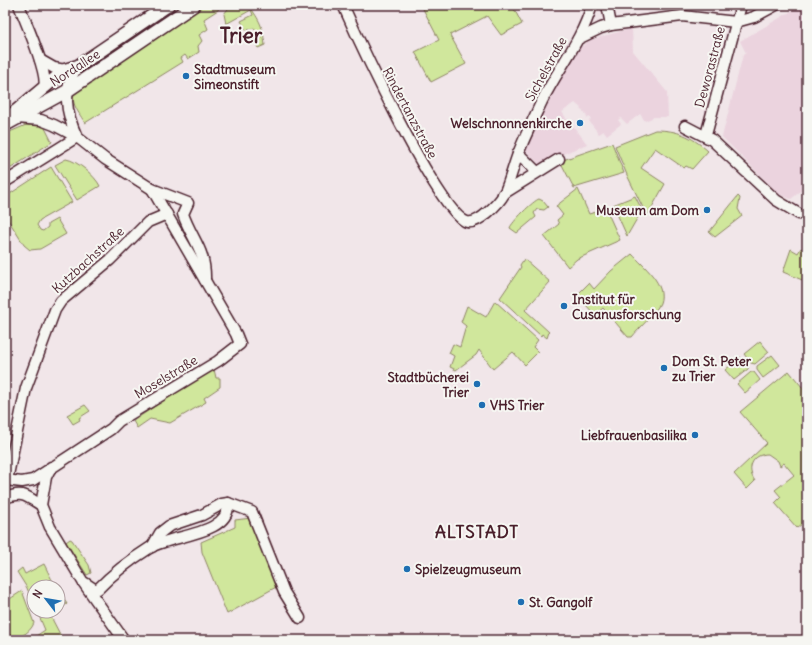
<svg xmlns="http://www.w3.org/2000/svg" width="812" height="645" viewBox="0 0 812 645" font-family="Delius,sans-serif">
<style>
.built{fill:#ebd3de}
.green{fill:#d0e79c;stroke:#8d8364}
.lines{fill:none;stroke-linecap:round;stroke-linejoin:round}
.minor-casing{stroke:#4a1f2b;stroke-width:13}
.major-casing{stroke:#4a1f2b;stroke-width:15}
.minor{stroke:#f6f6f2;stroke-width:10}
.major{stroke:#f6f6f2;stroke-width:12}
.poi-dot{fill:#1f6fb2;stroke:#f6f6f2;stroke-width:1.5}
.labels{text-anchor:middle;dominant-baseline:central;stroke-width:4;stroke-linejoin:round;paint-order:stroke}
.street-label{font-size:13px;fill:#4a1f2b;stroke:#f6f6f2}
.poi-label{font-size:13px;font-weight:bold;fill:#4a1f2b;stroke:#f6f6f2;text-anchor:start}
.district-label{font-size:17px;font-weight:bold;letter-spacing:1px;fill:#4a1f2b;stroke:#f6f6f2}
.town-label{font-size:21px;font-weight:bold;fill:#4a1f2b;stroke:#f6f6f2}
</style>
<rect width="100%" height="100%" fill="#f1e6e9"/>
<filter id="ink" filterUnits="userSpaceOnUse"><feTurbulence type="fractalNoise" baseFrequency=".025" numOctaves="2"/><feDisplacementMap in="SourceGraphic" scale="8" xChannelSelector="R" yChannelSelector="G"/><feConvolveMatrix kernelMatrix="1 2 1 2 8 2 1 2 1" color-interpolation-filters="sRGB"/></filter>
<g filter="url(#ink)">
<g class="built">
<path d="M802 5H807V186L791 199 779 194 722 137 743 55 746 53 740 41Z"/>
<path d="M632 28 633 51 667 92 668 117H654L645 121 640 114 627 124 621 118 618 120 621 124 607 135 604 131 599 134 589 121 591 119 589 117 587 119 586 114 580 109 581 108 575 103 562 112 566 118 565 119H568L572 124 571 127 573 126 577 131 576 133 578 132 587 144 539 164 526 151 546 102 577 50 590 40Z"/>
</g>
<g class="green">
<path d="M203 5H221L218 10 204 19 208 29 199 35 202 41 198 46 199 52 188 59 185 55 181 58 183 62 85 123C80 114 69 102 75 92Z"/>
<path d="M231 5H249C260 22 262 23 265 45L258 48 256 44H258L261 37 259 32 254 28 246 30 241 21 253 15 251 10 226 24 224 14Z"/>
<path d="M421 5H512L522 24 501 35 487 16 450 35 466 64 431 82 415 52 439 40Z"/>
<path d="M26 125 44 126 52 142 5 172V134Z"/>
<path d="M655 130C678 130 691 136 708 151L692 169 686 166 684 168 655 148 641 168 665 184 647 216 627 175 615 146Z"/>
<path d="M612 143 624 173 574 188 560 161Z"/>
<path d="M66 159C78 161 95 176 100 186L77 200 55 165Z"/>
<path d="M51 167 72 202 40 220 37 225 40 230 43 231 48 227V224L57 219 66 234 40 249 30 250 24 245 7 218 5 219V197Z"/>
<path d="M578 189 589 214 606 209 620 240 577 259 568 267 544 236 559 224 557 220 563 215 556 206Z"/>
<path d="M635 196 642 210 627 236 613 205Z"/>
<path d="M738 196 740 198 738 209 742 216 715 237 709 232Z"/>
<path d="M539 199 543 201 548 207 544 210 537 209 534 213 536 217 517 233 510 228C511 223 534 200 539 199Z"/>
<path d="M801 248 807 252V282L783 272 791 249 798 253Z"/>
<path d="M632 254C643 266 667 284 660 303 656 313 639 328 632 337H628L603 308 595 315 577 295 589 283 594 289 611 271Z"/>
<path d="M524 259 550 282 525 310 549 332 547 338 542 334 541 336 500 298 521 267 520 265Z"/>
<path d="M495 301 538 340 533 347 538 352 525 365 513 352 493 369 479 350 476 355 456 370 450 367 454 356 449 353 453 344 460 347 466 326 461 322 467 306 486 317Z"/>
<path d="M760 341 769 352 755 364 751 363 744 354Z"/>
<path d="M772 355 780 365 763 378 757 370V366Z"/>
<path d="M740 357 748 365V369L734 380 725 370Z"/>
<path d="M214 369 216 378H220V387L204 398 206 402 170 423 150 419 137 428 133 421 201 375Z"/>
<path d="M789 371 807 393V520L797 528 775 503 781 497 775 490 794 475 784 463 780 466 778 461 768 454C752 454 746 469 755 481L747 489 734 474 767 443 740 412Z"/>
<path d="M751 372H754L760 380 745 393 737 384Z"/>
<path d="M85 405 90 411 79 418 80 420 73 424 67 415Z"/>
<path d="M251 518 278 586 227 614 202 552 201 542 235 527V520Z"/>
<path d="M70 539 72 540 89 565 91 573 87 575 66 542Z"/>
<path d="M44 564 55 586 58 584 62 591 60 593 67 604 58 610V587H34V605L27 588 17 572 22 568 25 574Z"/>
<path d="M22 591 34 623C30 634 16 640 5 640V602Z"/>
<path d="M37 611H56L50 615 63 640H39L36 636 45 630Z"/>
</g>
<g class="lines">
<g class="minor-casing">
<g id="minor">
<path d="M19 5C25 21 49 73 44 88"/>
<path d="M343 5C358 39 439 214 467 222 478 225 499 203 504 194 510 181 513 167 518 154 525 136 534 118 542 101 558 69 582 40 592 5"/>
<path d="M607 5 611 25"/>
<path d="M578 39 601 28 611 25 682 16 736 22 754 17 776 5"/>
<path d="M40 60 54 68 65 70"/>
<path d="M17 118 41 120 54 125 77 137 105 159 152 189 188 203 183 214C192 240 206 250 205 280"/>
<path d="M685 126 712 140 776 200 799 214"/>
<path d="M706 135 741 5"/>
<path d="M77 137C66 113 61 89 78 66"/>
<path d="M518 153 537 172"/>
<path d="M5 182 77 137"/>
<path d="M503 194 559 159"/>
<path d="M51 467 46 477 41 505 50 527 83 582 124 640"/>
<path d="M5 480 22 482 33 480 111 429 119 421 218 361 240 344 236 334 152 189"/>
<path d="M7 480 26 388 55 310 61 301 110 260 148 222 167 214"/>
<path d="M5 498C23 491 26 496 41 505"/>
<path d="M152 547 160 533 169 526 202 515 222 504 228 503 252 512 284 592 300 618"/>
<path d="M85 583 94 589H98C113 573 132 559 151 547 171 535 231 535 228 503"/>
</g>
</g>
<g class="major-casing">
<g id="major">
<path d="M9 117 65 70 78 66 168 5"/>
<path d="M5 125 67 91 194 5"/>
</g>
</g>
<use href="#minor" class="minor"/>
<use href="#major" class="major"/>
</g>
</g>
<g class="poi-dot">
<circle cx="186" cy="76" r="4"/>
<circle cx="580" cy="123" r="4"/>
<circle cx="707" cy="210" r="4"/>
<circle cx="564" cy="306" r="4"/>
<circle cx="664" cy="368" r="4"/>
<circle cx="477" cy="384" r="4"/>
<circle cx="482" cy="405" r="4"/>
<circle cx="695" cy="435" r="4"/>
<circle cx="407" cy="569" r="4"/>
<circle cx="521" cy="602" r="4"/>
</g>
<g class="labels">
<g class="street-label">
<text transform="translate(710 67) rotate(-75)">Deworastraße</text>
<text transform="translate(75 68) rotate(-33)">Nordallee</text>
<text transform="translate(546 69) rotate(-61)">Sichelstraße</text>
<text transform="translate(410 113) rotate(62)">Rindertanzstraße</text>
<text transform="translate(88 260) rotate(-42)">Kutzbachstraße</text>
<text transform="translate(166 377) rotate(-31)">Moselstraße</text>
</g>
<g class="poi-label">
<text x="194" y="69">Stadtmuseum<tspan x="194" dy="15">Simeonstift</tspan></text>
<text x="572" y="123" text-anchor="end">Welschnonnenkirche</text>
<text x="699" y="210" text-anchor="end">Museum am Dom</text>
<text x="572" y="299">Institut für<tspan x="572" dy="15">Cusanusforschung</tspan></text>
<text x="672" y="361">Dom St. Peter<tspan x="672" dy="15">zu Trier</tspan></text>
<text x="469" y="377" text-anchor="end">Stadtbücherei<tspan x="469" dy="15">Trier</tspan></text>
<text x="490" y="405">VHS Trier</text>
<text x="687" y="435" text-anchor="end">Liebfrauenbasilika</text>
<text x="415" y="569">Spielzeugmuseum</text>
<text x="529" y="602">St. Gangolf</text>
</g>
<g class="district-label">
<text x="477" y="532">ALTSTADT</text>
</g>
<g class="town-label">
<text x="241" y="35">Trier</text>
</g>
</g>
<rect width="812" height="645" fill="none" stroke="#f6f6f2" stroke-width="20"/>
<rect x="10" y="10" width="792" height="625" fill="none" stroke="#4a1f2b" stroke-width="1.5" filter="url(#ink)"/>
<g transform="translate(46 599) rotate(301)"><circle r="19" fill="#f6f6f2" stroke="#b1a0a2"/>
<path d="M0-3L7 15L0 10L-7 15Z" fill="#1f6fb2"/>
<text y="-6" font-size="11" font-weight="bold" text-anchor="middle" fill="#4a1f2b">N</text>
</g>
</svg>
